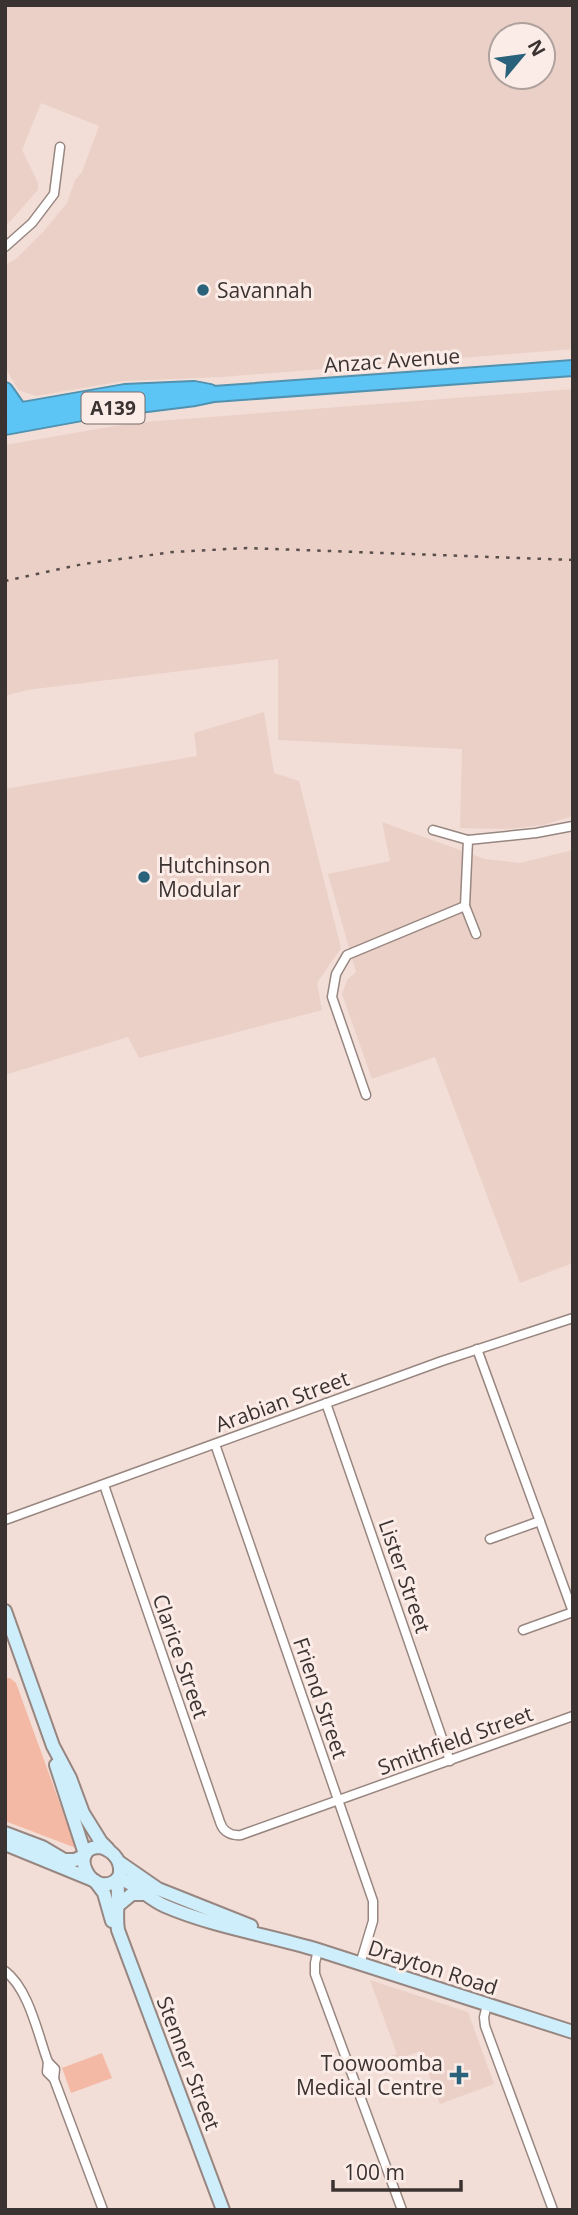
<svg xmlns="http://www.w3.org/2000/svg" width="578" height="2215" viewBox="0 0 578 2215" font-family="'Open Sans',sans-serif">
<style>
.built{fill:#ebd0c7;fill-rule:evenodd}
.green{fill:#f4b9a5}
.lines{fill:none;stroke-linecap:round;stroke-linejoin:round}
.street-casing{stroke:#988680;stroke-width:11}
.secondary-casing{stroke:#988680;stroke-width:16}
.highway-casing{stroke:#5092b0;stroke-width:18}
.street{stroke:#fff;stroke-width:8}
.secondary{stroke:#ceeefc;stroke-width:12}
.highway{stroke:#5cc5f5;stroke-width:14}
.rail{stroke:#584e4b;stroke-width:2.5;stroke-dasharray:3.5 7;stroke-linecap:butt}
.poi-dot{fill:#2a627c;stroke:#fcece7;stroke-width:2.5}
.labels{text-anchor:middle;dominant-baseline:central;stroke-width:6;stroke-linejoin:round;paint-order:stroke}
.shield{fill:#fcece7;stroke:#756a68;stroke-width:2}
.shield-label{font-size:19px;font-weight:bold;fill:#3b3331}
.poi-label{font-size:21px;fill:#3b3331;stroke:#fcece7;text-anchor:start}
.street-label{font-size:21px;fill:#3b3331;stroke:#fcece7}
</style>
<rect width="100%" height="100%" fill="#f2ded7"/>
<g class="built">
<path d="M5 5H573V349L222 377 124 381 36 396 18 390 5 367V265L16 259 42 233 67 203 75 180 82 172 99 126 41 103 22 150 38 183V190L5 227ZM501 35H543V77H501Z"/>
<path d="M573 389V816L543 825 507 829 460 828 462 749 278 740V659L27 690 5 696V445L132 423Z"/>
<path d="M264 712 274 773 299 781 341 948 317 983 322 1010 139 1058 128 1037 5 1075V789L197 756 194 733Z"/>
<path d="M382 822 485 859 520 863 573 850V1263L520 1283 435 1057 372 1079 342 994 347 980 356 972 328 874 390 861Z"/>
<path d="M370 1980 468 2012 494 2084 440 2104 420 2051 365 2071 363 2066 397 2054Z"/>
</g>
<g class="green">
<path d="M5 1678H10L16 1683 76 1848 5 1821Z"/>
<path d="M102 2053 112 2078 71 2093 62 2068Z"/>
</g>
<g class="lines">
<g class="street-casing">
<g id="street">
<path d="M5 247 32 223 54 194 60 147"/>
<path d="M433 830 468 840 536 833 573 826"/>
<path d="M468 840 465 906 476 934"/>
<path d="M366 1095 332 997 336 974 347 955 465 906"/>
<path d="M477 1349 573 1612"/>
<path d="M326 1403 450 1761"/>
<path d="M215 1444 373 1901V1921L360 1964"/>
<path d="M104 1485 220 1822C223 1832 231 1836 241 1835L573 1716"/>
<path d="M5 1520 442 1361 573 1318"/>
<path d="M490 1539 540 1521"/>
<path d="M523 1630 573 1612"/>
<path d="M318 1950 315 1963V1974L402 2210"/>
<path d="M5 1971C29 1989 38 2035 48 2062L47 2072 54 2079 103 2210"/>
<path d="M487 2005 484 2017 485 2026 553 2210"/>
<path d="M48 2062 55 2069 54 2079"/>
</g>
</g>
<g class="secondary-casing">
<g id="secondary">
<path d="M5 1611 53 1746 70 1778 83 1813 101 1842 108 1849"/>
<path d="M56 1765 85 1854"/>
<path d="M5 1833 42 1847 64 1860H75L85 1855"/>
<path d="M5 1844 93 1880"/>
<path d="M101 1847C115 1852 123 1863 119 1878 92 1903 65 1846 101 1847Z"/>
<path d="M119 1862 158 1889 251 1926"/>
<path d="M119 1878C138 1885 147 1898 165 1906 214 1927 268 1935 318 1950L573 2032"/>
<path d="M117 1879C120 1896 115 1913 118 1930L223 2210"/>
<path d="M95 1881 104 1893 112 1921"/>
<path d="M116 1907 132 1894H146"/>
</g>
</g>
<g class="highway-casing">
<g id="highway">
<path d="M5 390 19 410"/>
<path d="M5 413 125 392 194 389 210 392"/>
<path d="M5 427 98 410 195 398 214 394 573 368"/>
</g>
</g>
<use href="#street" class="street"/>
<use href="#secondary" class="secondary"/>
<use href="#highway" class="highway"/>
<path class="rail" d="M5 581 83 564 173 552 247 548 573 560"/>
</g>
<g class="poi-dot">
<circle cx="203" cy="290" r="7"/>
<circle cx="144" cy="877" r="7"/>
<path d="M455.5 2064.5h7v7h7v7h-7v7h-7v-7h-7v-7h7z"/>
</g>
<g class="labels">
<rect class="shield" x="81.5" y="392.5" width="63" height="31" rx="5"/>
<g class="shield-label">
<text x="113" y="408">A139</text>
</g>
<g class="poi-label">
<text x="217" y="290">Savannah</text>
<text x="158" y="865">Hutchinson<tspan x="158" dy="24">Modular</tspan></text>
<text x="443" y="2063" text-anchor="end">Toowoomba<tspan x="443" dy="24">Medical Centre</tspan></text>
</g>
<g class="street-label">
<text transform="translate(392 360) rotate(-4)">Anzac Avenue</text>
<text transform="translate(282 1401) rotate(-20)">Arabian Street</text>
<text transform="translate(405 1576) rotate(71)">Lister Street</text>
<text transform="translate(181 1656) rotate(71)">Clarice Street</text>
<text transform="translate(321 1698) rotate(71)">Friend Street</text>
<text transform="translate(455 1740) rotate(-20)">Smithfield Street</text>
<text transform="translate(433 1967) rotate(18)">Drayton Road</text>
<text transform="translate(189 2063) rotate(69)">Stenner Street</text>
</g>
</g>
<rect width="578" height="2215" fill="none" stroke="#3b3331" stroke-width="14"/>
<g transform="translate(522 56) rotate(61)"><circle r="33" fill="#fcece7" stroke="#afa29e" stroke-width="2"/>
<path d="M0-5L12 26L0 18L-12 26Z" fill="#2a627c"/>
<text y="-10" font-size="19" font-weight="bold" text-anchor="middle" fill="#3b3331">N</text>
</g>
<path d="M333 2180v10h128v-10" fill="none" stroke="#3b3331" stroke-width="3.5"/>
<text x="344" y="2180" font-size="21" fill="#3b3331" stroke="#fcece7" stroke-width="5" paint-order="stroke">100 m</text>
</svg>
